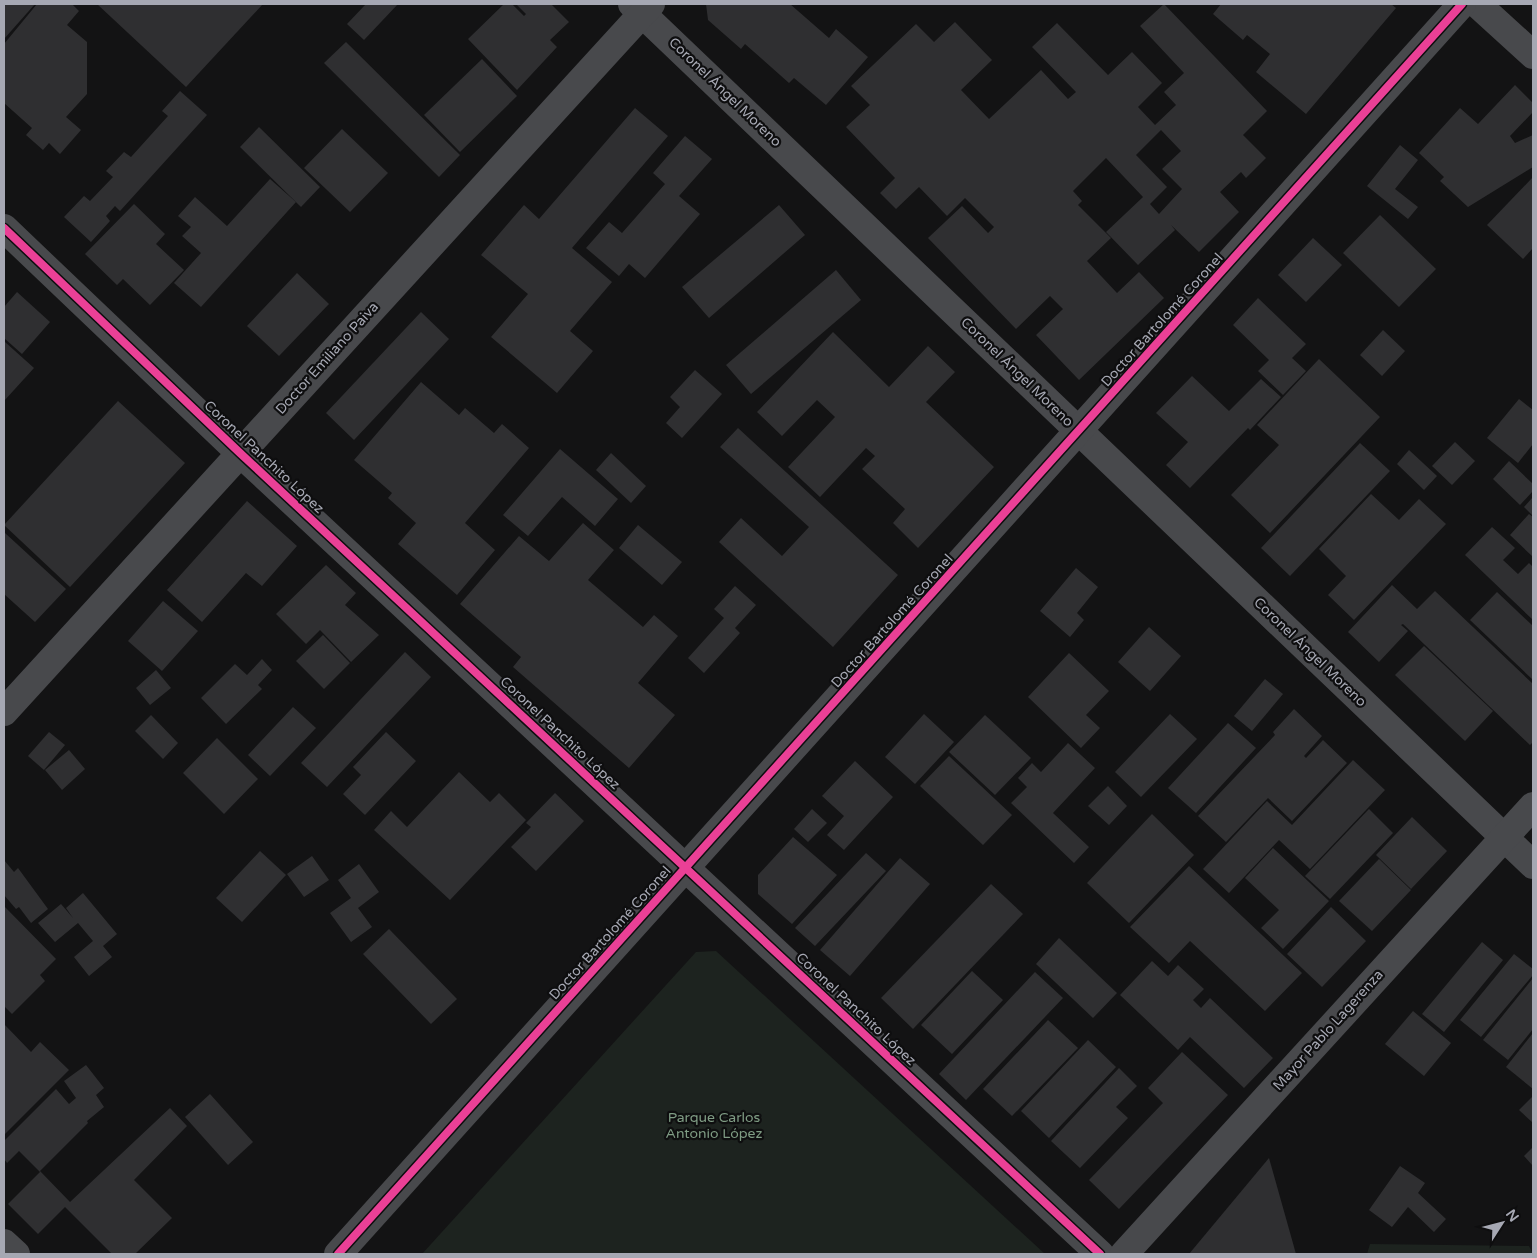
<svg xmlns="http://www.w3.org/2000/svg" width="1537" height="1258" viewBox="0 0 1537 1258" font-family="'Varela Round',sans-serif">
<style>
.green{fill:#1d231f}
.building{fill:#2f2f31;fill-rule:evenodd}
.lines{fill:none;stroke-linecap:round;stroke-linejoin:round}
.minor{stroke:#48494c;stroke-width:28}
.cycleway-casing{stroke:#0e0e0f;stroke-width:11}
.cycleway{stroke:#ea4096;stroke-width:8}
.labels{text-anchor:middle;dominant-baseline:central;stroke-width:4.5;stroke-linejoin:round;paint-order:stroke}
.street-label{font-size:14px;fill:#a6a8b3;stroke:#0e0e0f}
.park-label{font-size:14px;fill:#7f9c84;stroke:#0e0e0f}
</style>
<rect width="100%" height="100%" fill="#131314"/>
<g class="green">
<path d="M716 951 1045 1254H422L696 952Z"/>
<path d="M1370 1244 1529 1246 1533 1254H1367Z"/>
</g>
<g class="building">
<path d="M4 4H35L4 39Z"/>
<path d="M37 4H72L79 11 67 25 87 42V94L66 117 81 130 60 154 49 143 43 150 26 135 32 128 4 103V44Z"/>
<path d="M97 4H263L186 87Z"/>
<path d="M366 4H398L364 40 347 24Z"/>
<path d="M504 4H512L524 16 526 14 516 4H551L569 22 550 40 557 47 517 90 468 39Z"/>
<path d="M706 4H790L829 38 836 29 868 57 826 105 794 78 789 83 745 44 741 49 708 20Z"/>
<path d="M1164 4 1267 111 1243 135 1266 158 1246 178 1241 172 1220 192 1239 212 1199 252 1171 225 1175 230 1138 265 1106 232 1143 197 1106 158 1073 191 1082 201 1078 205 1111 238 1087 261 1117 293 1139 272 1164 298 1079 380 1036 335 1063 309 1050 296 1016 329 928 238 962 206 988 233 994 227 965 198 947 216 919 187 896 209 880 193 895 178 846 127 870 105 851 86 916 24 934 42 955 22 992 60 961 90 989 119 1041 70 1068 99 1076 92 1032 47 1057 23 1108 75 1132 52 1162 83 1138 107 1155 125 1176 105 1164 92 1184 73 1140 26ZM1161 130 1181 151 1162 169 1182 189 1159 214 1150 204 1167 187 1136 155Z"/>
<path d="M1221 4H1391L1396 8 1306 114 1256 72 1270 54 1247 35 1243 40 1213 14Z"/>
<path d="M346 42 460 155 439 177 324 63Z"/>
<path d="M482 59 517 96 460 152 424 115Z"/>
<path d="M1515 85 1533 103V112L1510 136 1515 143 1533 135V167L1468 207 1440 181 1444 177 1419 153 1460 108 1478 124Z"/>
<path d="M180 91 207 115 120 211 115 206 106 216 110 221 91 242 64 217 84 196 90 201 113 177 106 171 124 152 131 157 168 116 162 111Z"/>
<path d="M635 108 668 136 572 248 612 282 570 331 593 351 557 393 491 337 528 294 481 255 524 205 539 219Z"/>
<path d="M259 127 320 187 301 207 240 147Z"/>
<path d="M342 129 388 173 350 212 304 168Z"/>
<path d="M685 136 712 159 679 196 700 214 645 278 629 264 619 276 586 248 609 222 622 233 665 184 653 173Z"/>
<path d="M1400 145 1418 160 1395 189 1418 207 1408 219 1367 186Z"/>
<path d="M1533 177V248L1523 259 1487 225Z"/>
<path d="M270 179 296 202 201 307 174 283 201 253 182 236 191 227 178 216 195 197 227 226Z"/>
<path d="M134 204 165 234 156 244 184 270 150 305 123 279 117 285 85 254Z"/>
<path d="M779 205 805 235 709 318 682 287Z"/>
<path d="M1380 215 1436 269 1399 307 1343 253Z"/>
<path d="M1313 238 1342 265 1306 302 1278 275Z"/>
<path d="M836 270 861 300 751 394 726 365Z"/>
<path d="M297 273 329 304 279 356 247 326Z"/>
<path d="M17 292 50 322 22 354 4 338V307Z"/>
<path d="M1258 298 1306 344 1292 358 1306 371 1283 395 1258 371 1269 360 1233 325Z"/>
<path d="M421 312 449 339 354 440 326 413Z"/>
<path d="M1383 330 1405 351 1382 376 1360 355Z"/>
<path d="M833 332 889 387 928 346 955 372 926 402 994 467 918 548 893 523 905 509 862 469 875 456 866 448 820 497 788 467 835 417 817 400 782 436 757 412Z"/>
<path d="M5 342 34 368 4 401V343Z"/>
<path d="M1319 359 1380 417 1270 533 1231 495 1279 445 1257 425Z"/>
<path d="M695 370 722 394 682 438 666 423 680 407 670 397Z"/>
<path d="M1192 376 1229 411 1261 379 1281 397 1250 430 1248 428 1190 488 1166 465 1188 442 1156 413Z"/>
<path d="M421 382 459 415 465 408 494 433 502 424 529 448 465 523 495 550 457 595 398 544 416 523 388 498 392 493 354 460Z"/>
<path d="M1519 399 1533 410V444L1518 463 1487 438Z"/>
<path d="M118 401 185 463 70 587 4 525Z"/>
<path d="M738 428 898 575 833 647 719 542 741 518 782 556 809 527 720 447Z"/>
<path d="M1455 442 1475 461 1452 485 1432 466Z"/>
<path d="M1360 443 1390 471 1290 576 1261 548Z"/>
<path d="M560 449 618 499 595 526 562 497 528 536 503 515Z"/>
<path d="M1409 450 1437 476 1424 490 1397 464Z"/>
<path d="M611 453 646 486 631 503 596 470Z"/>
<path d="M1509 461 1533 484V491L1520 505 1493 479Z"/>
<path d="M1371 494 1399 520 1419 499 1446 524 1354 620 1328 595 1346 576 1319 549Z"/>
<path d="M1533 497V516L1524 507Z"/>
<path d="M247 501 297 546 262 586 246 573 202 622 167 590Z"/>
<path d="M1529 514 1533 517V557L1510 535Z"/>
<path d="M583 523 614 550 588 580 643 627 654 615 678 636 638 683 675 715 629 768 513 667 521 657 460 604 519 536 549 561Z"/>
<path d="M638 525 682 562 662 585 619 548Z"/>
<path d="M1492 527 1515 548 1503 560 1518 574 1529 563 1533 567V620L1465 555Z"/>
<path d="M5 533 66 589 35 622 4 594Z"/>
<path d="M326 565 356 593 345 605 379 635 351 662 320 630 306 644 276 614Z"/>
<path d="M1076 568 1098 587 1077 613 1084 620 1070 637 1040 611Z"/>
<path d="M1392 585 1417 609 1435 591 1533 684V742L1530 745 1403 624 1401 625 1408 631 1379 662 1348 632Z"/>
<path d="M735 586 756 605 735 628 740 633 704 673 688 658 724 618 714 609Z"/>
<path d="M1497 592 1533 626V680L1470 620Z"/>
<path d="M163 601 198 631 162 671 128 641Z"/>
<path d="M1149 627 1181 656 1150 691 1118 662Z"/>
<path d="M323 635 350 663 324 689 296 661Z"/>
<path d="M1424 646 1493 711 1465 741 1395 675Z"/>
<path d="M405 652 431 677 327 787 301 763Z"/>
<path d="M1069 653 1109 691 1086 715 1100 728 1081 748 1028 697Z"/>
<path d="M262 659 272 670 258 685 262 689 226 724 201 698 235 664 247 675Z"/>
<path d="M156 670 171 688 150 705 136 688Z"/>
<path d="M1265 679 1283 694 1252 731 1234 716Z"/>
<path d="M293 707 316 728 270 776 248 755Z"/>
<path d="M1294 709 1322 736 1304 756 1306 758 1323 740 1347 763 1292 821 1268 798 1226 842 1198 816 1275 735 1273 732Z"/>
<path d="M924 714 954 742 915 784 885 757Z"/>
<path d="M1170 714 1197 739 1141 797 1115 772Z"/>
<path d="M151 715 178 743 163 759 135 731Z"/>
<path d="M985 715 1031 758 995 795 949 752Z"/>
<path d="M1228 723 1256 748 1196 813 1168 788Z"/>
<path d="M49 732 65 745 44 770 28 756Z"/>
<path d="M386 732 416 761 365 815 343 794 361 775 353 767Z"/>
<path d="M217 738 258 779 224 814 183 773Z"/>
<path d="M1068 743 1095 768 1053 813 1089 847 1074 863 1011 803 1027 787 1018 778 1032 763 1041 772Z"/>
<path d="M69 750 85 769 62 790 45 770Z"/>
<path d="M949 756 1012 815 983 845 920 786Z"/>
<path d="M1353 760 1385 790 1310 869 1279 840 1229 893 1203 869 1267 801 1292 825Z"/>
<path d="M855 761 893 797 844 850 827 835 844 816 822 796Z"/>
<path d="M459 772 490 802 499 793 526 820 450 900 374 830 391 811 407 827Z"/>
<path d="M1108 786 1127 806 1109 825 1088 806Z"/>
<path d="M555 793 584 821 536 871 511 847 531 827 526 823Z"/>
<path d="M812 809 827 823 808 842 794 829Z"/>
<path d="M1369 809 1393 833 1330 899 1305 876Z"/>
<path d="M1152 814 1194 855 1129 923 1087 883Z"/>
<path d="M1412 817 1447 851 1411 889 1376 855Z"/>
<path d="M793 837 837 875 792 924 758 894V875Z"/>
<path d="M1273 848 1329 901 1283 949 1261 928 1279 910 1245 878Z"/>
<path d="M260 851 286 875 242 922 216 898Z"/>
<path d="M866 853 886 871 815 946 795 928Z"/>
<path d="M312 856 329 880 304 897 287 874Z"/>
<path d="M900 858 930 884 850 976 820 950Z"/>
<path d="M1379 859 1411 890 1372 931 1339 901Z"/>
<path d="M4 860 14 872 18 868 48 909 31 923 19 907 16 909 4 895Z"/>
<path d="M359 864 379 892 358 908 372 927 351 942 330 913 351 898 338 880Z"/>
<path d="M1189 866 1302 973 1265 1011 1190 941 1169 963 1130 927Z"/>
<path d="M991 884 1023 914 913 1029 881 998Z"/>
<path d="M83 893 117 934 103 946 112 957 89 976 74 957 93 941 78 923 55 942 38 923 61 904 73 918 66 908Z"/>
<path d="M4 906 56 959 40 975 45 981 12 1014 4 1006Z"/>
<path d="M1331 907 1366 941 1322 987 1287 954Z"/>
<path d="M389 929 457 999 431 1024 363 954Z"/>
<path d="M1059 938 1117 993 1093 1018 1036 964Z"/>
<path d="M1482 942 1503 960 1444 1032 1422 1014Z"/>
<path d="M1514 954 1533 969V975L1481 1037 1460 1020Z"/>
<path d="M1152 961 1168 976 1178 965 1204 989 1193 1000 1201 1008 1210 998 1273 1058 1244 1088 1190 1037 1178 1050 1120 995Z"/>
<path d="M972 971 1003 1000 952 1054 921 1025Z"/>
<path d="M1035 972 1063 998 966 1100 939 1074Z"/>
<path d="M1533 978V1029L1508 1060 1483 1040Z"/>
<path d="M1413 1011 1451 1043 1424 1076 1385 1044Z"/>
<path d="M1048 1020 1078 1048 1012 1116 983 1089Z"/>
<path d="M4 1024 31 1052 40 1042 69 1070 4 1135Z"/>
<path d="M1533 1033V1089L1506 1067Z"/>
<path d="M1088 1040 1116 1067 1049 1138 1021 1111Z"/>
<path d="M1182 1052 1228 1095 1119 1209 1089 1180 1163 1103 1148 1088Z"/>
<path d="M86 1065 104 1088 96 1095 104 1107 87 1121 88 1123 40 1171 70 1202 170 1108 187 1126 134 1180 172 1218 135 1254H112L65 1207 38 1234 8 1204 40 1172 19 1151 7 1163 4 1159V1141L56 1089 69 1104 76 1098 64 1081Z"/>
<path d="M1119 1068 1137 1086 1116 1107 1128 1118 1080 1168 1051 1141Z"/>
<path d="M210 1094 253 1142 228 1165 185 1117Z"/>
<path d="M1533 1096V1123L1519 1110Z"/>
<path d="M1533 1147V1166L1524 1156Z"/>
<path d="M1269 1158 1296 1254H1189Z"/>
<path d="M1400 1166 1425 1183 1418 1193 1446 1219 1434 1232 1408 1207 1392 1227 1369 1210Z"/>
</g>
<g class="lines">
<g class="minor">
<path d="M632 4 1533 865"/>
<path d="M1477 4 1533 55"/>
<path d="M4 228 240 453 1100 1254"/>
<path d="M4 712 651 4"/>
<path d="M4 1243 16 1254"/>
<path d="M338 1254 1462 4"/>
<path d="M1124 1254 1533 806"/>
</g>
<g class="cycleway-casing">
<g id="cycleway">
<path d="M4 228 240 453 1100 1254"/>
<path d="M338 1254 1462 4"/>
</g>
</g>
<use href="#cycleway" class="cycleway"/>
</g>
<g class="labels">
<g class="street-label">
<text transform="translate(725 92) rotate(44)">Coronel Ángel Moreno</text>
<text transform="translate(1162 320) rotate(-48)">Doctor Bartolomé Coronel</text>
<text transform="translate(327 358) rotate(-48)">Doctor Emiliano Paiva</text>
<text transform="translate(1017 372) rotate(44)">Coronel Ángel Moreno</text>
<text transform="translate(264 457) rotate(43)">Coronel Panchito López</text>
<text transform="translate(892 621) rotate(-48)">Doctor Bartolomé Coronel</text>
<text transform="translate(1310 652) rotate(44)">Coronel Ángel Moreno</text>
<text transform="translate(560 733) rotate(43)">Coronel Panchito López</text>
<text transform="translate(610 933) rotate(-48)">Doctor Bartolomé Coronel</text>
<text transform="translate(856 1009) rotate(43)">Coronel Panchito López</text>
<text transform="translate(1328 1030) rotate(-48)">Mayor Pablo Lagerenza</text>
</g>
<g class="park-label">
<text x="714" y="1117">Parque Carlos<tspan x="714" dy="16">Antonio López</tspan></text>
</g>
</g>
<rect width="1537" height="1258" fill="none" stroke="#a6a8b3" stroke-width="10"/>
<g transform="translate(1502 1223) rotate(54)" stroke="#0e0e0f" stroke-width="4" paint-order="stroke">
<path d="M0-4L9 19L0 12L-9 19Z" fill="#a6a8b3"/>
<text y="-8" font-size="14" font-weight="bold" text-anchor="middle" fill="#a6a8b3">N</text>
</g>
</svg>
